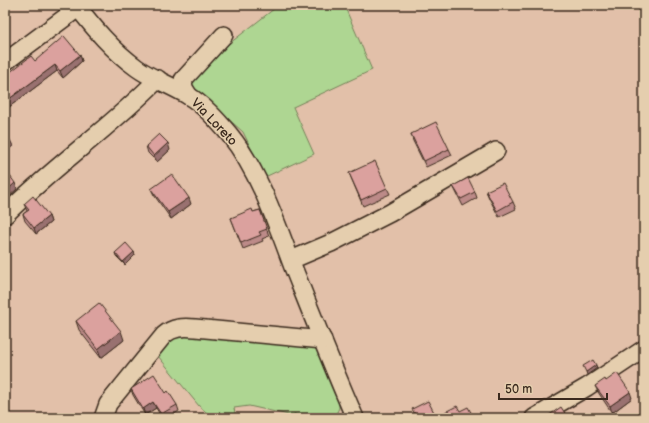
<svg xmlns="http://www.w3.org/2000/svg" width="649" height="423" viewBox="0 0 649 423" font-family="'Balsamiq Sans',sans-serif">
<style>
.green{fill:#aed692;stroke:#748058}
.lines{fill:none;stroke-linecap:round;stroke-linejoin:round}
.minor-casing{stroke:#3b2a1e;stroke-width:20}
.minor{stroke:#e5ceae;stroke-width:17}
.wall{fill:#bc8a88;stroke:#3b2a1e}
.shaded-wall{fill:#99716f;stroke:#3b2a1e}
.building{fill:#dba19e;stroke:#3b2a1e}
.labels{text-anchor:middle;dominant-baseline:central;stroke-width:3;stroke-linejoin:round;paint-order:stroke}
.street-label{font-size:13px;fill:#3b2a1e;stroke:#e5ceae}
</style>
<rect width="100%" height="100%" fill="#e2c0a9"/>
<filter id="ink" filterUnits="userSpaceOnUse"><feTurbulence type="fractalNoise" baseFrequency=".025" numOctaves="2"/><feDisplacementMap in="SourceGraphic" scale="8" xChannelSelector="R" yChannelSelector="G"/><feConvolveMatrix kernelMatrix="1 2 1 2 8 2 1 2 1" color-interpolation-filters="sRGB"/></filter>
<g filter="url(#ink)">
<g class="green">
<path d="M279 5H344L372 70 293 107 314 154 265 177 243 132 224 115 193 91 191 81 203 64Z"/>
<path d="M171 334 317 343 339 397V408L336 414 319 418H302L249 406 234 408 236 418H213L199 406 158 356Z"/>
</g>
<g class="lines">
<g class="minor-casing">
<g id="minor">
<path d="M76 5C94 28 112 50 137 68 152 79 171 85 187 95 203 104 217 120 229 134 258 169 277 224 293 267 313 317 333 368 355 418"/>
<path d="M5 62 78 8"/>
<path d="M189 96 184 88 183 80 224 35"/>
<path d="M5 215C53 167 110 128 158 79"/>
<path d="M291 260 331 243 390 213 496 151"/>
<path d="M103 418 108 404 164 335C173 327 183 327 195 328L323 340"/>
<path d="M534 418 587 387 644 349"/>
</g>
</g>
<use href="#minor" class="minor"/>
</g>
<g class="wall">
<path d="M80 55 82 61 63 78 57 71 5 110V78L10 75 9 73 35 61Z"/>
<path d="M411 134 449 149 452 155 426 167 413 141Z"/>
<path d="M146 146 170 150 157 162 148 153Z"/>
<path d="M349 173 387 188 390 194 363 206Z"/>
<path d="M453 186 475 192 477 198 463 206Z"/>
<path d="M151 189 191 204 171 219 154 195Z"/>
<path d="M486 191 513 202 516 209 499 217 489 198Z"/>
<path d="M24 204 49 216 51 222 36 234 25 221 23 214 27 211Z"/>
<path d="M260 210 269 236 262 239 263 241 243 249 231 218 253 212Z"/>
<path d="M134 252 135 255 125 265 116 256 115 253Z"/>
<path d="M76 321 124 340 101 358 79 330Z"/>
<path d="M606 381 632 398 612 413 598 392 595 386Z"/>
<path d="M131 389 166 393 177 405 179 411 168 418H162L156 408 145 415 133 395Z"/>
</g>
<g class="shaded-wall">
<path d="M80 55 82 61 63 78 60 71Z"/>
<path d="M55 65 57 71 5 110V102Z"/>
<path d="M10 140 13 146 5 152V144Z"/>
<path d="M168 143 170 150 157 162 154 156Z"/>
<path d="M15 183 17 189 5 200V192Z"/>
<path d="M189 198 191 204 171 219 168 212Z"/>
<path d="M49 216 51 222 36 234 34 228Z"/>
<path d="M134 252 135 255 125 265 123 262Z"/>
<path d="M121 331 124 340 101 358 98 349Z"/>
<path d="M596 365 597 368 587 375 586 372Z"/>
<path d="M630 392 632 398 612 413 610 406Z"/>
<path d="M153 402 156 408 145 415 143 409Z"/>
</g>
<g class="building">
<path d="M64 36 80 55 60 71 55 65 5 102V78L10 74 9 73 31 56 35 61Z"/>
<path d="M436 122 449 149 424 161 411 134Z"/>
<path d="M5 133 10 140 5 144Z"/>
<path d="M159 134 168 143 154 156 146 146Z"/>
<path d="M375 161 387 188 361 200 349 173Z"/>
<path d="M5 169 15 183 5 192Z"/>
<path d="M172 174 189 198 168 212 151 189Z"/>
<path d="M468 178 475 192 461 199 453 186Z"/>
<path d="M503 183 513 202 497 211 486 191Z"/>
<path d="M33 196 49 216 34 228 23 214 29 210 24 204Z"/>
<path d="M252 209 253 212 260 210 267 229 259 232 261 235 241 243 231 218Z"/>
<path d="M126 243 134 252 123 262 115 253Z"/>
<path d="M99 303 121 331 98 349 76 321Z"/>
<path d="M593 360 596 365 586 372 583 366Z"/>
<path d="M617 373 630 392 610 406 595 386 605 379 606 381Z"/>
<path d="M154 374 166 393 168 391 177 405 161 414 153 402 143 409 131 389Z"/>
<path d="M428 401 437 418H417L412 409Z"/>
<path d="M457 406 460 411 468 407 474 418H449L445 412Z"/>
<path d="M561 407 568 418H545Z"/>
<path d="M295 414 297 418H289Z"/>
</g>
</g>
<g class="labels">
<g class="street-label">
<text transform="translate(214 122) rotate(46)">Via Loreto</text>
</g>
</g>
<rect width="649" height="423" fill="none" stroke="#e5ceae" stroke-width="20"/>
<rect x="10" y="10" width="629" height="403" fill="none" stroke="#3b2a1e" stroke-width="1.5" filter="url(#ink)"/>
<path d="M499 393v6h108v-6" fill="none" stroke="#3b2a1e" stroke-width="2"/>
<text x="505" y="393" font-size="12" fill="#3b2a1e" stroke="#e5ceae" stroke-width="3" paint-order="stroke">50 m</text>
</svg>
